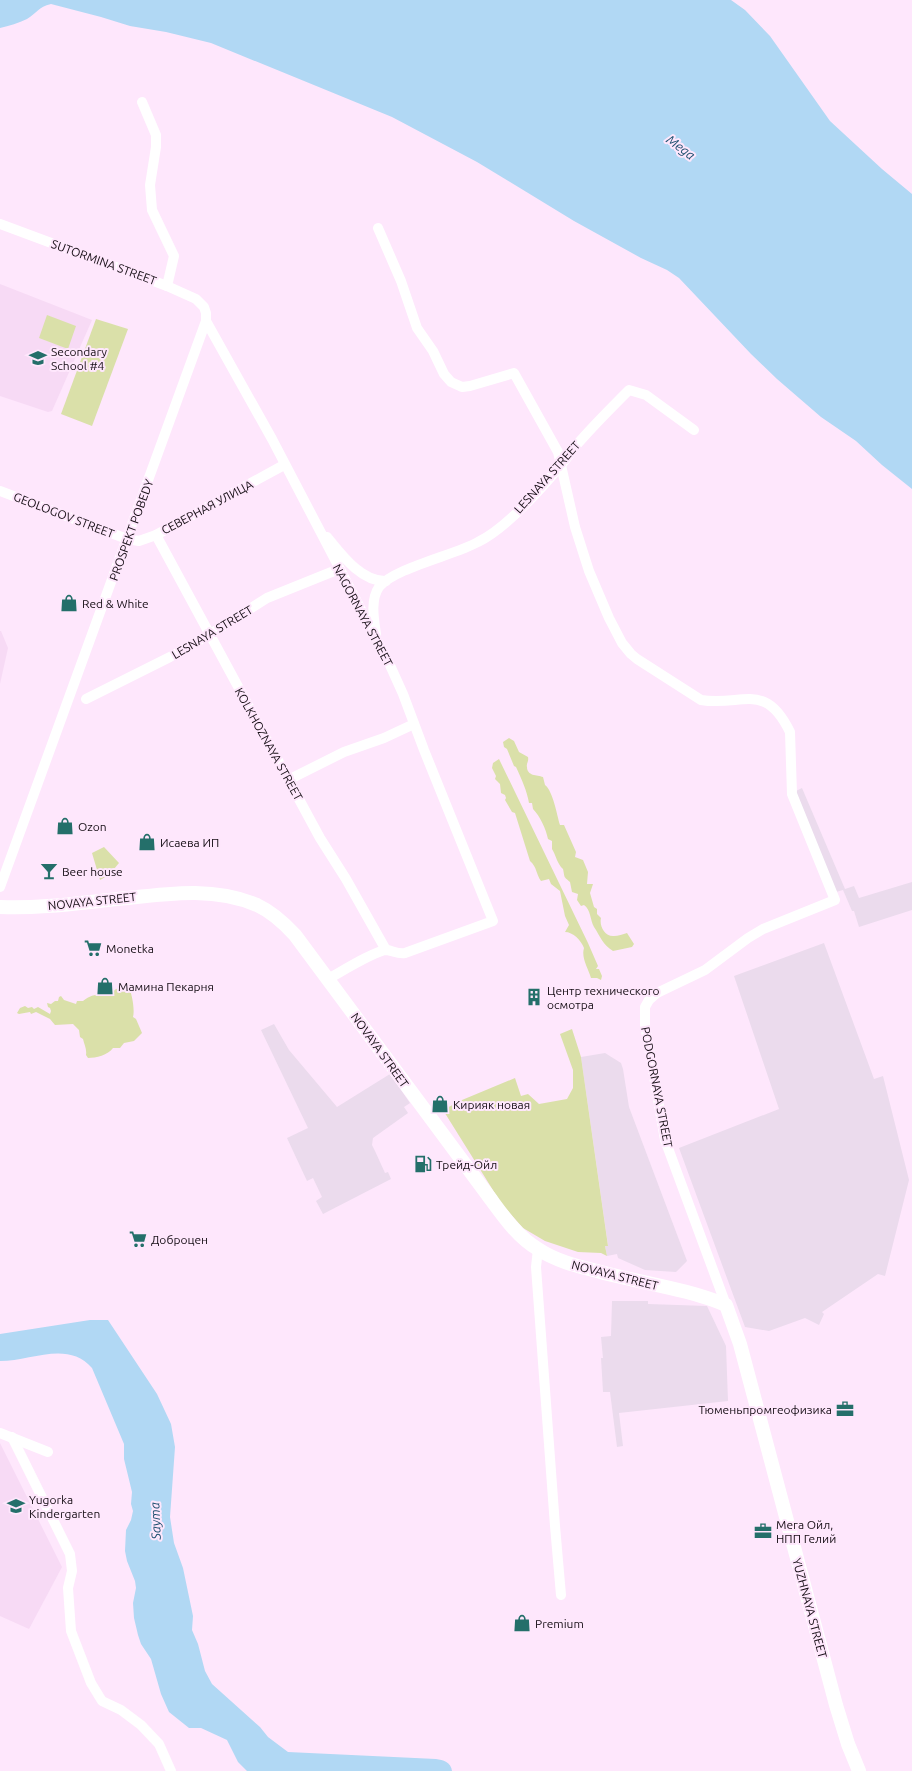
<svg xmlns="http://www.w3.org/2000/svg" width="912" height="1771" viewBox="0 0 912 1771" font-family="Ubuntu,sans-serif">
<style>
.built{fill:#f7daf5}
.industrial{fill:#ebdbed}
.green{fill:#dae0a9}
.water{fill:#b1d8f4}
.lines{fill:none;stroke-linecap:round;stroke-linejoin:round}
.street{stroke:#fff;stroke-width:10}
.secondary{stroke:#fff;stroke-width:14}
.labels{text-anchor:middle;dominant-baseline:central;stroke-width:4;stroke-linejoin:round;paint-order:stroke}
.street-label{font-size:12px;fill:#160e15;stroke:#fee7fc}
.poi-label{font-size:12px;fill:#160e15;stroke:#fee7fc;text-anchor:start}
.water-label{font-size:13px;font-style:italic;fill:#1d4f6f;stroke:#fee7fc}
</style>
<rect width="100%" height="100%" fill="#fee7fc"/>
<g class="built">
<path d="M0 284 92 320 52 411 48 412 0 396Z"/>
<path d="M0 631H1L8 648 0 684Z"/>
<path d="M0 1443 62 1567 29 1629 0 1616Z"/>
</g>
<g class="industrial">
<path d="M802 788 845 889 854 886 859 898 912 882V910L859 927 854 911H852L843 890 836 892 794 792Z"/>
<path d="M824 943 874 1079 883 1076 909 1180 885 1276 878 1274 822 1312 824 1314 819 1325 805 1318 769 1331 745 1327 679 1148 779 1109 734 976Z"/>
<path d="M274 1024 289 1050 337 1107 390 1074 410 1103 404 1107 408 1113 373 1138 372 1145 375 1151 385 1173 388 1172 391 1179 323 1214 316 1201 322 1197 313 1178 307 1181 287 1138 308 1128 261 1030Z"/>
<path d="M605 1053 621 1063 623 1069 629 1107 687 1261 676 1272 645 1270 618 1258 617 1254 607 1256 605 1246 608 1245 581 1057Z"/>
<path d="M612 1301H648V1304L707 1306 726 1346 728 1401 619 1413 623 1446 617 1447 610 1392H603L601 1358H603L601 1337 611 1336Z"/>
</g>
<g class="green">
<path d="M47 315 76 326 68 349 39 338Z"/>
<path d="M96 319 128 329 92 426 61 414Z"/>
<path d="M509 738 514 741 519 752 528 757C529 762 526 763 527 767 527 776 537 775 543 777L545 785C553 791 557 815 560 825H564L576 852 575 857 583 860 588 872 587 884H593L590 893 594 907 597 909V914L601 918C599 926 605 937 614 936 618 936 623 934 627 933L634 944 632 947 613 951C603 945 600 936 594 927 590 920 591 910 584 905L581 906 577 900 578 894 572 892 570 882C563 876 565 878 563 869 557 864 556 855 552 849V841L548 839C546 829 540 816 533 809L532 803H529C527 791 522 780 516 767L514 766 507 749 504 747 503 742Z"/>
<path d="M499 759 588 943 598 966 596 969H599L602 976 601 980 597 978H591C588 968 581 958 584 948 581 940 573 932 565 932L569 925 565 916 560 891 551 884 549 879 541 881C536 874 537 867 530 861L515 813 512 812 505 800 506 798 505 795 501 793 500 784 495 779 496 776 492 768 493 763Z"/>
<path d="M104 847 119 863 109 875 100 880 92 853Z"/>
<path d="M128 986C132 992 135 1010 133 1017L136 1019 142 1033 134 1041 124 1043 120 1048H113C108 1055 96 1058 88 1058L86 1055C87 1049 84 1044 83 1039L80 1037 79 1030 73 1024 55 1025 50 1019 36 1012 31 1014 30 1012 19 1014 17 1013 20 1008 25 1006 28 1008 32 1007 34 1009 38 1007 50 1014 51 1011 50 1008 48 1007 47 1003 51 1004 55 1001H58L59 997 61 996 64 1000 76 1004 77 1001H83C92 994 98 994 109 995L116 989Z"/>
<path d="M572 1029 581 1057 608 1246H605L607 1256 601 1253 578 1252 545 1241 523 1228 501 1203 443 1110 462 1100 515 1078 521 1096 528 1094 539 1104 567 1099 573 1088V1070L560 1034Z"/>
</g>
<g class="water">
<path d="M0 0H731L745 10 770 36 830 121 882 169 912 194V489L882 465 856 441 821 417 777 379 751 354 679 278 667 270 641 258 574 221 477 162 392 117 211 43 166 32 130 26 101 17 51 4C38 7 37 13 27 19 19 23 9 26 0 28Z"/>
<path d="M90 1320H108L157 1394 171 1424 175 1447 170 1517 174 1543 183 1568 193 1616 192 1630 198 1644 205 1671 212 1684 260 1727 268 1737 288 1752 436 1759C443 1760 451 1762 452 1771H247L238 1762 227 1740 201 1728H189L169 1712 161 1694 151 1659 141 1644 138 1635 134 1618 133 1603 136 1588 135 1581 127 1561 125 1551 126 1530 131 1520 133 1511 131 1504 132 1492 124 1459V1444L92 1368C68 1340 31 1361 0 1361V1334Z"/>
</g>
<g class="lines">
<g class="street">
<path d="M142 102 156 135V147L150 185 152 210 174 256 167 286"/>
<path d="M0 224 167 286 196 299 204 307 206 313V321L0 887"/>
<path d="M378 228 401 281 417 328 433 351 444 374 451 382 462 387 470 386 514 373 558 452 575 527 589 571 609 618 622 643 631 654 637 659 701 700C742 707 765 680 790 732L792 794 835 900 763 929 748 938 705 970 657 993 649 1000 645 1007V1025L665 1140 726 1305"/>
<path d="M206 321 272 439 389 663 403 694 424 750 493 921 405 953C398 954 393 951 387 950 376 950 339 973 328 979"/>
<path d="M0 491 127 539 139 541 156 535 284 465"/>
<path d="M156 535 320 838 346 879 386 950"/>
<path d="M327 537C341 554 361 582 386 581"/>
<path d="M376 634C374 620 370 600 379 587 394 568 455 555 478 542 507 528 541 489 562 464 569 456 574 447 581 440 596 423 613 406 629 390L646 395 694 430"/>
<path d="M86 699 170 657 209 635 267 598 339 569"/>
<path d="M288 780 344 752 384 738 414 724"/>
<path d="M538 1249 536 1267 555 1526 561 1595"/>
<path d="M0 1433 48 1452"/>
<path d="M12 1437 70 1554 72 1571 68 1588 71 1631 91 1683 102 1701 121 1710 141 1725 159 1744 171 1771"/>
</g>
<path class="secondary" d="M0 907C43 909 85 902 128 898 171 893 216 887 257 905 272 912 284 923 295 935L487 1194C502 1214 516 1236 538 1249 556 1261 577 1266 597 1271 640 1283 685 1288 726 1305L740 1344 836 1705 848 1744 859 1771"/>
</g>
<defs>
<g id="school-bare" transform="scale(1.38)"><path d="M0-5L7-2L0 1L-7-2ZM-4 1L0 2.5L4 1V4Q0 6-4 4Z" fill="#246f6a" stroke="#fee7fc" stroke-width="2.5" paint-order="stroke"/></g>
<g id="shop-bare" transform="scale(1.38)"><path d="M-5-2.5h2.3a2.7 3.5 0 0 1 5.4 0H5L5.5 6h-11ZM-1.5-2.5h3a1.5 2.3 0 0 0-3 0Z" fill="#246f6a" stroke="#fee7fc" stroke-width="2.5" paint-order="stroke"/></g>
<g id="bar-bare" transform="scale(1.38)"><path d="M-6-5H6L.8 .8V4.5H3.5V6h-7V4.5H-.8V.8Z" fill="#246f6a" stroke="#fee7fc" stroke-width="2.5" paint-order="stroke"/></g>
<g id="supermarket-bare" transform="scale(1.38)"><path d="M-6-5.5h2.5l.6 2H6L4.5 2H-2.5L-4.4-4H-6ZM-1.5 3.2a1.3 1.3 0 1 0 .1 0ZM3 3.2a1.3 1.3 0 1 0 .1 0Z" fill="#246f6a" stroke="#fee7fc" stroke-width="2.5" paint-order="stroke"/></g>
<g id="building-bare" transform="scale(1.38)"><path d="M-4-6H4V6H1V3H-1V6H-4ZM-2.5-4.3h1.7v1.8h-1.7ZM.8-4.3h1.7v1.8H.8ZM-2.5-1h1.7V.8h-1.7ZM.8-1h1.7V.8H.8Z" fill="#246f6a" stroke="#fee7fc" stroke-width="2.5" paint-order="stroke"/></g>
<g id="fuel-bare" transform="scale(1.38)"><path d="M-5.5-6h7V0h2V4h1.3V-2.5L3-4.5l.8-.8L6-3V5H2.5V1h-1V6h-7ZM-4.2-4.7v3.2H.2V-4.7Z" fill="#246f6a" stroke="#fee7fc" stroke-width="2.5" paint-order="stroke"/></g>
<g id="office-bare" transform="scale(1.38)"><path d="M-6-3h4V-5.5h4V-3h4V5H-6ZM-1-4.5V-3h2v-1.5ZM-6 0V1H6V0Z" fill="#246f6a" stroke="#fee7fc" stroke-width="2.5" paint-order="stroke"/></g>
</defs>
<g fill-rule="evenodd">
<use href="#school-bare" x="38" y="358"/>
<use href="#shop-bare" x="69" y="603"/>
<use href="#shop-bare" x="65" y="826"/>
<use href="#shop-bare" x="147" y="842"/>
<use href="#bar-bare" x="49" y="871"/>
<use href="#supermarket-bare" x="93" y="948"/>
<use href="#shop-bare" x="105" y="986"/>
<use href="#building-bare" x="534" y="997"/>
<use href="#shop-bare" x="440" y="1104"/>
<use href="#fuel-bare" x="423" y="1164"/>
<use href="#supermarket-bare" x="138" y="1239"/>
<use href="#office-bare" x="845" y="1409"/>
<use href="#school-bare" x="16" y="1506"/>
<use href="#office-bare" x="763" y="1531"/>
<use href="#shop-bare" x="522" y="1623"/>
</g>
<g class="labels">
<g class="street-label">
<text transform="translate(104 262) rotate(20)">SUTORMINA STREET</text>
<text transform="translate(547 477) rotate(-48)">LESNAYA STREET</text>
<text transform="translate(207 507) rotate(-28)">СЕВЕРНАЯ УЛИЦА</text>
<text transform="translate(64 515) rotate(21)">GEOLOGOV STREET</text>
<text transform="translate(131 530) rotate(-70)">PROSPEKT POBEDY</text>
<text transform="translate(363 615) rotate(62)">NAGORNAYA STREET</text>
<text transform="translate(212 632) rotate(-31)">LESNAYA STREET</text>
<text transform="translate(269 744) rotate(61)">KOLKHOZNAYA STREET</text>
<text transform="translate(92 901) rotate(-6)">NOVAYA STREET</text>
<text transform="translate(380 1050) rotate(54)">NOVAYA STREET</text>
<text transform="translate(657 1087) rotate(79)">PODGORNAYA STREET</text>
<text transform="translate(615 1275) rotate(14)">NOVAYA STREET</text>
<text transform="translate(810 1608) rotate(75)">YUZHNAYA STREET</text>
</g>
<g class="poi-label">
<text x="51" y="351">Secondary<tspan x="51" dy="14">School #4</tspan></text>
<text x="82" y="603">Red &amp; White</text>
<text x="78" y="826">Ozon</text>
<text x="160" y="842">Исаева ИП</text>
<text x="62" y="871">Beer house</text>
<text x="106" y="948">Monetka</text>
<text x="118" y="986">Мамина Пекарня</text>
<text x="547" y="990">Центр технического<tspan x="547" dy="14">осмотра</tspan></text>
<text x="453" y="1104">Кирияк новая</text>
<text x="436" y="1164">Трейд-Ойл</text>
<text x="151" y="1239">Доброцен</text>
<text x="832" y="1409" text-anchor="end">Тюменьпромгеофизика</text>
<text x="29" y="1499">Yugorka<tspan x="29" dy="14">Kindergarten</tspan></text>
<text x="776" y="1524">Мега Ойл,<tspan x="776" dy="14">НПП Гелий</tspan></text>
<text x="535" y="1623">Premium</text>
</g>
<g class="water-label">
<text transform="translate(681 147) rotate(37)">Mega</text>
<text transform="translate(155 1521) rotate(-92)">Sayma</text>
</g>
</g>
</svg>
